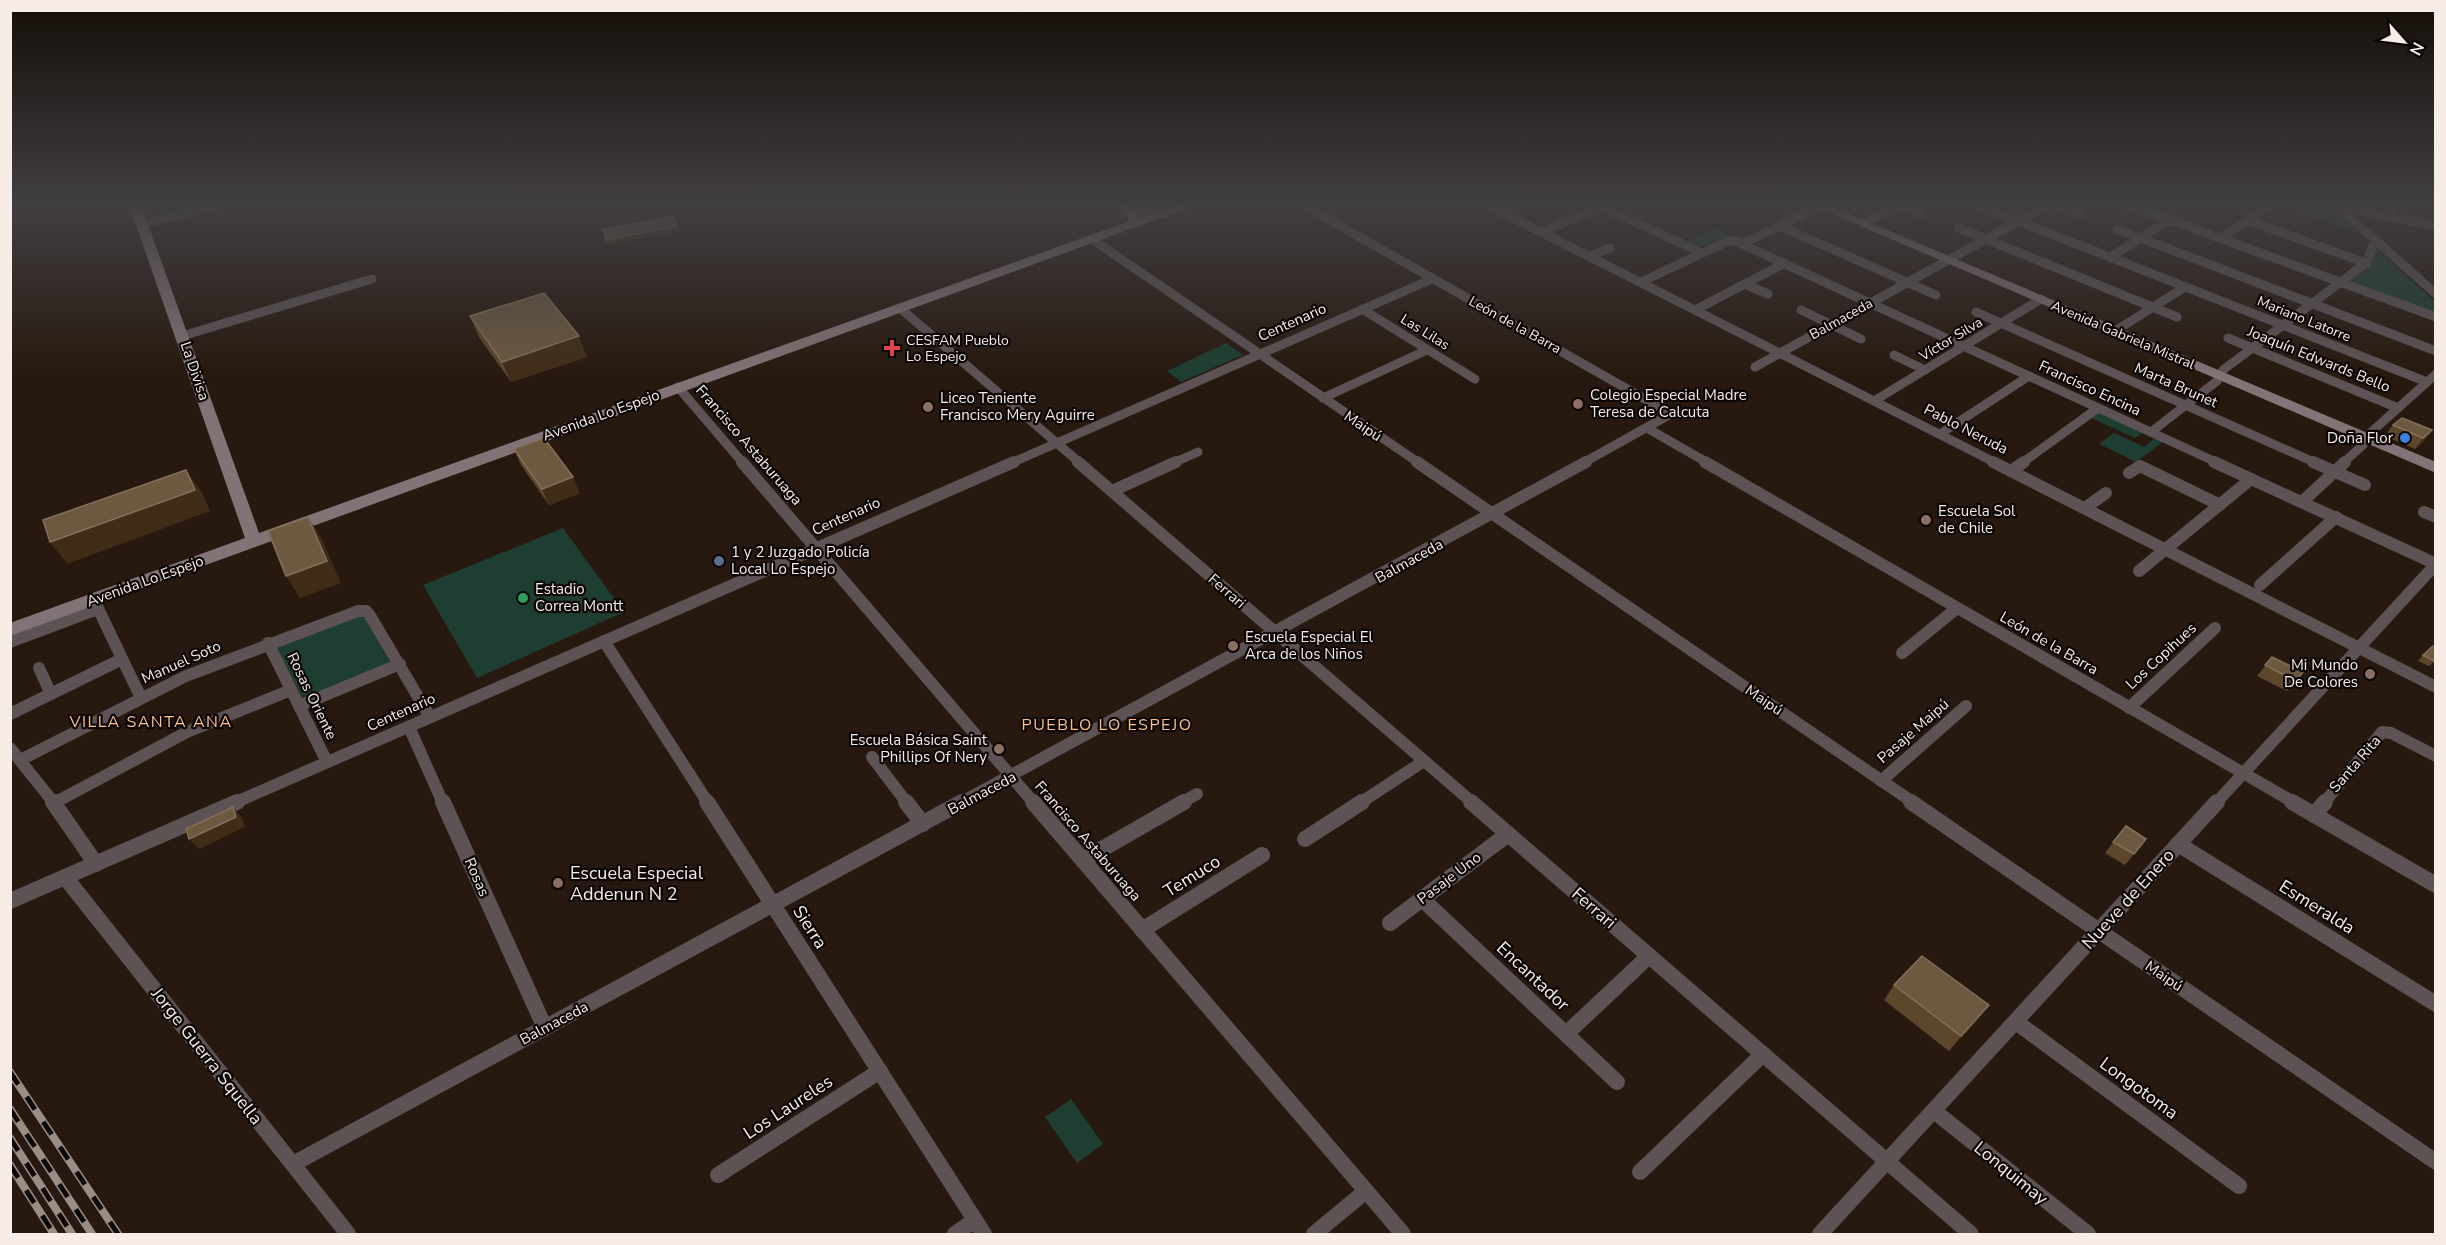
<svg xmlns="http://www.w3.org/2000/svg" width="2446" height="1245" viewBox="0 0 2446 1245" font-family="'Nunito Sans',sans-serif">
<style>
.green{fill:#1d3e31}
.lines{fill:none;stroke-linecap:round;stroke-linejoin:round}
.street-far2{stroke:#5d5355;stroke-width:9}
.street-far1{stroke:#5d5355;stroke-width:12}
.street{stroke:#5d5355;stroke-width:16}
.secondary{fill:#827376;fill-rule:evenodd}
.rail-casing{stroke:#9a8d85;stroke-width:8}
.rail{stroke:#0b0603;stroke-width:5;stroke-dasharray:15;stroke-linecap:butt}
.wall{fill:#5c472c}
.shaded-wall{fill:#402d18}
.building{fill:#6c5940;stroke:#82705a;stroke-width:1.5}
.health-dot{fill:#e0444e;stroke:#0b0603;stroke-width:2}
.education-dot{fill:#8d6e63;stroke:#0b0603;stroke-width:2}
.shop-dot{fill:#3f7fe0;stroke:#0b0603;stroke-width:2}
.service-dot{fill:#5c6f8a;stroke:#0b0603;stroke-width:2}
.leisure-dot{fill:#2e9e5b;stroke:#0b0603;stroke-width:2}
.labels{text-anchor:middle;dominant-baseline:central;stroke-width:4.5;stroke-linejoin:round;paint-order:stroke}
.far-street-label{font-size:14px;fill:#f7ece6;stroke:#0b0603}
.far-poi-label{font-size:14px;fill:#f7ece6;stroke:#0b0603;text-anchor:start}
.street-label{font-size:15px;fill:#f7ece6;stroke:#0b0603}
.poi-label{font-size:15px;fill:#f7ece6;stroke:#0b0603;text-anchor:start}
.neighbourhood-label{font-size:16px;letter-spacing:1.5px;fill:#fec18a;stroke:#0b0603}
.near-poi-label{font-size:18px;fill:#f7ece6;stroke:#0b0603;text-anchor:start}
.near-street-label{font-size:18px;fill:#f7ece6;stroke:#0b0603}
</style>
<rect width="100%" height="100%" fill="#27190f"/>
<g class="green">
<path d="M2283 202H2304L2329 207 2358 233 2279 204Z"/>
<path d="M1716 228 1730 235 1700 248 1686 241Z"/>
<path d="M2376 248 2435 302V314L2346 282Z"/>
<path d="M1226 343 1243 355 1181 382 1167 371Z"/>
<path d="M2101 411 2144 432 2135 438 2091 418Z"/>
<path d="M2114 433 2144 447 2155 438 2163 442 2136 462 2099 444Z"/>
<path d="M563 528 624 612 477 678 423 585Z"/>
<path d="M353 616 364 617 391 664 304 700 275 645Z"/>
<path d="M1071 1099 1103 1144 1077 1163 1045 1117Z"/>
</g>
<g class="lines">
<g class="street-far2">
<path d="M1298 202 1666 411 1667 416 1583 463"/>
<path d="M1482 202 1996 463"/>
<path d="M1592 202 1702 253"/>
<path d="M1970 202 2427 382"/>
<path d="M2046 202 2079 214"/>
<path d="M2121 202 2436 317"/>
<path d="M2316 202 2436 226"/>
<path d="M2391 202 2393 217"/>
<path d="M1898 203 1921 213"/>
<path d="M2337 206 2436 294"/>
<path d="M1496 209 1514 202"/>
<path d="M1131 213 1165 202"/>
<path d="M2247 220 2366 263"/>
<path d="M142 224 229 202"/>
<path d="M1863 224 1907 202"/>
<path d="M1780 226 1936 295"/>
<path d="M1959 228 2177 317"/>
<path d="M2117 229 2436 351"/>
<path d="M1542 232 1604 205"/>
<path d="M2220 238 2275 202"/>
<path d="M1092 239 1419 463"/>
<path d="M1742 244 1821 206"/>
<path d="M1590 256 1610 248"/>
<path d="M2110 257 2170 220"/>
<path d="M1641 282 1728 241H1735L2218 463"/>
<path d="M1745 284 1768 294"/>
<path d="M900 308 1080 463"/>
<path d="M1362 309 1475 379"/>
<path d="M1695 310 1785 263"/>
<path d="M1801 310 1861 339"/>
<path d="M1976 312 2316 463"/>
<path d="M2115 331 2185 287"/>
<path d="M182 336 372 279"/>
<path d="M2228 338 2398 408"/>
<path d="M1894 355 1925 370"/>
<path d="M1755 367 2053 202"/>
<path d="M678 387 743 463"/>
<path d="M1323 398 1427 350"/>
<path d="M1874 401 2041 299"/>
<path d="M1647 428 1708 463"/>
<path d="M2151 432 2217 381 2223 370 2366 263 2375 240"/>
<path d="M1940 434 2029 376"/>
<path d="M1011 463 1432 279"/>
<path d="M1173 463 1198 452"/>
<path d="M2022 463 2098 408"/>
<path d="M2343 463 2363 445 2368 435 2436 374"/>
</g>
<g class="street-far1">
<path d="M742 462 1034 803"/>
<path d="M1078 462 1473 803"/>
<path d="M1417 462 1914 803"/>
<path d="M1705 462 2295 803"/>
<path d="M1993 462 2436 687"/>
<path d="M2214 462 2436 564 2216 803"/>
<path d="M2313 462 2365 485"/>
<path d="M2011 471 2024 462"/>
<path d="M2129 473 2140 466 2220 505"/>
<path d="M1112 491 1176 462"/>
<path d="M2302 502 2345 462"/>
<path d="M2085 508 2106 493"/>
<path d="M2424 512 2436 517"/>
<path d="M2139 571 2251 479"/>
<path d="M2260 585 2336 517"/>
<path d="M94 600 141 698"/>
<path d="M604 641 708 803"/>
<path d="M10 642 98 609"/>
<path d="M268 643 327 762"/>
<path d="M1902 653 1957 608"/>
<path d="M39 668 51 694"/>
<path d="M299 706 400 664"/>
<path d="M2129 708 2215 628"/>
<path d="M10 714 122 659"/>
<path d="M409 727 443 803"/>
<path d="M10 748 54 803"/>
<path d="M872 757 907 803"/>
<path d="M20 760 186 676 358 611H366L369 614 430 717"/>
<path d="M1881 781 1966 706"/>
<path d="M54 803 187 732 291 690"/>
<path d="M234 803 1014 462"/>
<path d="M960 803 1586 462"/>
<path d="M1181 803 1197 794"/>
<path d="M1360 803 1424 761"/>
<path d="M2324 803 2382 732 2391 733 2436 756"/>
</g>
<g class="street">
<path d="M53 802 96 864"/>
<path d="M443 802 545 1028"/>
<path d="M707 802 984 1234"/>
<path d="M906 802 923 824"/>
<path d="M1033 802 1403 1234"/>
<path d="M1471 802 1971 1234"/>
<path d="M1911 802 2436 1162"/>
<path d="M2292 802 2436 885"/>
<path d="M54 803 56 802"/>
<path d="M2314 815 2325 802"/>
<path d="M1305 839 1362 802"/>
<path d="M2178 844 2436 1004"/>
<path d="M1083 860 1184 802"/>
<path d="M65 877 348 1234"/>
<path d="M1422 899 1617 1082"/>
<path d="M10 901 237 802"/>
<path d="M1390 923 1508 834"/>
<path d="M1142 930 1262 855"/>
<path d="M2016 1022 2239 1186"/>
<path d="M1566 1034 1649 956"/>
<path d="M1934 1111 2088 1234"/>
<path d="M293 1164 962 802"/>
<path d="M1640 1172 1763 1054"/>
<path d="M718 1175 880 1071"/>
<path d="M955 1234 975 1220"/>
<path d="M1314 1234 1366 1191"/>
<path d="M1820 1234 2217 802"/>
</g>
<g class="secondary">
<path d="M128 202H140L259 533 1130 221 1116 202H1128L1140 217 1182 202H1199L1197 205 10 636V623L245 538Z"/>
<path d="M1805 202H1821L2436 462V473Z"/>
</g>
<g class="rail-casing">
<g id="rail">
<path d="M10 1072 118 1234"/>
<path d="M10 1109 92 1234"/>
<path d="M10 1138 72 1234"/>
<path d="M10 1165 54 1234"/>
</g>
</g>
<use href="#rail" class="rail"/>
</g>
<g class="wall">
<path d="M470 316 587 357 511 382 479 337Z"/>
<path d="M2393 425 2432 430 2424 441 2415 449 2385 436Z"/>
<path d="M514 449 580 493 549 505 521 465Z"/>
<path d="M2436 648V660L2429 666 2418 661 2423 655Z"/>
<path d="M2272 657 2303 672 2287 691 2257 676Z"/>
<path d="M2126 826 2146 839 2125 865 2105 853Z"/>
<path d="M1894 985 1977 1020 1949 1051 1884 1000Z"/>
</g>
<g class="shaded-wall">
<path d="M845 202H873L846 207Z"/>
<path d="M677 226 679 231 607 245 606 240Z"/>
<path d="M579 336 587 357 511 382 502 362Z"/>
<path d="M2432 430 2424 441 2415 449 2423 438Z"/>
<path d="M186 470 201 491 210 511 67 564 50 542Z"/>
<path d="M573 477 580 493 549 505 542 489Z"/>
<path d="M308 517 321 538 341 583 300 598 286 576Z"/>
<path d="M233 807 242 818 245 827 199 849 189 839Z"/>
<path d="M1989 1005 1977 1020 1949 1051 1961 1036Z"/>
</g>
<g class="building">
<path d="M674 216 677 226 606 240 603 229Z"/>
<path d="M544 293 579 336 502 362 470 316Z"/>
<path d="M2402 418 2432 430 2423 438 2393 425Z"/>
<path d="M544 438 573 477 542 489 514 449Z"/>
<path d="M186 470 195 490 50 542 43 520Z"/>
<path d="M308 517 327 561 286 576 268 531Z"/>
<path d="M2433 646 2436 648V660L2434 661 2423 655Z"/>
<path d="M2272 657 2303 672 2296 681 2265 665Z"/>
<path d="M233 807 236 817 189 839 186 829Z"/>
<path d="M2126 826 2146 839 2134 854 2113 842Z"/>
<path d="M1922 956 1989 1005 1961 1036 1894 985Z"/>
</g>
<linearGradient id="sky" x2="0" y2="1"><stop stop-color="#150e08"/><stop offset="0.54" stop-color="#413e42"/><stop offset="1" stop-color="#413e42" stop-opacity="0"/></linearGradient>
<rect width="2446" height="376" fill="url(#sky)"/>
<path class="health-dot" d="M889 339h6v6h6v6h-6v6h-6v-6h-6v-6h6z"/>
<g class="education-dot">
<circle cx="1578" cy="404" r="6"/>
<circle cx="928" cy="407" r="6"/>
<circle cx="1926" cy="520" r="6"/>
<circle cx="1233" cy="646" r="6"/>
<circle cx="2370" cy="674" r="6"/>
<circle cx="999" cy="749" r="6"/>
<circle cx="558" cy="883" r="6"/>
</g>
<circle class="shop-dot" cx="2405" cy="438" r="6"/>
<circle class="service-dot" cx="719" cy="561" r="6"/>
<circle class="leisure-dot" cx="523" cy="598" r="6"/>
<g class="labels">
<g class="far-street-label">
<text transform="translate(1841 319) rotate(-29)">Balmaceda</text>
<text transform="translate(2304 319) rotate(22)">Mariano Latorre</text>
<text transform="translate(1515 325) rotate(29)">León de la Barra</text>
<text transform="translate(1425 332) rotate(32)">Las Lilas</text>
<text transform="translate(2123 335) rotate(23)">Avenida Gabriela Mistral</text>
<text transform="translate(1951 339) rotate(-31)">Víctor Silva</text>
</g>
<g class="far-poi-label">
<text x="906" y="340">CESFAM Pueblo<tspan x="906" dy="16">Lo Espejo</tspan></text>
</g>
<g class="street-label">
<text transform="translate(1292 322) rotate(-24)">Centenario</text>
<text transform="translate(2319 359) rotate(22)">Joaquín Edwards Bello</text>
<text transform="translate(195 371) rotate(71)">La Divisa</text>
<text transform="translate(2176 385) rotate(24)">Marta Brunet</text>
<text transform="translate(2090 388) rotate(25)">Francisco Encina</text>
<text transform="translate(601 415) rotate(-20)">Avenida Lo Espejo</text>
<text transform="translate(1363 426) rotate(34)">Maipú</text>
<text transform="translate(1966 429) rotate(27)">Pablo Neruda</text>
<text transform="translate(749 445) rotate(49)">Francisco Astaburuaga</text>
<text transform="translate(846 516) rotate(-24)">Centenario</text>
<text transform="translate(1409 561) rotate(-29)">Balmaceda</text>
<text transform="translate(145 581) rotate(-20)">Avenida Lo Espejo</text>
<text transform="translate(1227 591) rotate(41)">Ferrari</text>
<text transform="translate(2049 643) rotate(30)">León de la Barra</text>
<text transform="translate(2161 656) rotate(-43)">Los Copihues</text>
<text transform="translate(181 662) rotate(-24)">Manuel Soto</text>
<text transform="translate(312 696) rotate(64)">Rosas Oriente</text>
<text transform="translate(1764 700) rotate(34)">Maipú</text>
<text transform="translate(401 712) rotate(-24)">Centenario</text>
<text transform="translate(1913 731) rotate(-41)">Pasaje Maipú</text>
<text transform="translate(2355 764) rotate(-49)">Santa Rita</text>
<text transform="translate(982 793) rotate(-28)">Balmaceda</text>
<text transform="translate(1088 841) rotate(49)">Francisco Astaburuaga</text>
<text transform="translate(477 877) rotate(66)">Rosas</text>
<text transform="translate(1449 878) rotate(-37)">Pasaje Uno</text>
<text transform="translate(2164 976) rotate(34)">Maipú</text>
<text transform="translate(554 1023) rotate(-28)">Balmaceda</text>
</g>
<g class="poi-label">
<text x="1590" y="395">Colegio Especial Madre<tspan x="1590" dy="17">Teresa de Calcuta</tspan></text>
<text x="940" y="398">Liceo Teniente<tspan x="940" dy="17">Francisco Mery Aguirre</tspan></text>
<text x="2393" y="438" text-anchor="end">Doña Flor</text>
<text x="1938" y="511">Escuela Sol<tspan x="1938" dy="17">de Chile</tspan></text>
<text x="731" y="552">1 y 2 Juzgado Policía<tspan x="731" dy="17">Local Lo Espejo</tspan></text>
<text x="535" y="589">Estadio<tspan x="535" dy="17">Correa Montt</tspan></text>
<text x="1245" y="637">Escuela Especial El<tspan x="1245" dy="17">Arca de los Niños</tspan></text>
<text x="2358" y="665" text-anchor="end">Mi Mundo<tspan x="2358" dy="17">De Colores</tspan></text>
<text x="987" y="740" text-anchor="end">Escuela Básica Saint<tspan x="987" dy="17">Phillips Of Nery</tspan></text>
</g>
<g class="neighbourhood-label">
<text x="151" y="722">VILLA SANTA ANA</text>
<text x="1107" y="725">PUEBLO LO ESPEJO</text>
</g>
<g class="near-poi-label">
<text x="570" y="873">Escuela Especial<tspan x="570" dy="21">Addenun N 2</tspan></text>
</g>
<g class="near-street-label">
<text transform="translate(1192 876) rotate(-32)">Temuco</text>
<text transform="translate(2128 899) rotate(-48)">Nueve de Enero</text>
<text transform="translate(2317 907) rotate(32)">Esmeralda</text>
<text transform="translate(1594 908) rotate(41)">Ferrari</text>
<text transform="translate(810 927) rotate(57)">Sierra</text>
<text transform="translate(1533 976) rotate(43)">Encantador</text>
<text transform="translate(207 1056) rotate(52)">Jorge Guerra Squella</text>
<text transform="translate(2139 1088) rotate(36)">Longotoma</text>
<text transform="translate(788 1107) rotate(-33)">Los Laureles</text>
<text transform="translate(2011 1173) rotate(39)">Lonquimay</text>
</g>
</g>
<rect width="2446" height="1245" fill="none" stroke="#f7ece6" stroke-width="24"/>
<g transform="translate(2404 42) rotate(118)" stroke="#0b0603" stroke-width="4.5" paint-order="stroke">
<path d="M0-4.5L10 22L0 15L-10 22Z" fill="#f7ece6"/>
<text y="-9" font-size="16" font-weight="bold" text-anchor="middle" fill="#f7ece6">N</text>
</g>
</svg>
